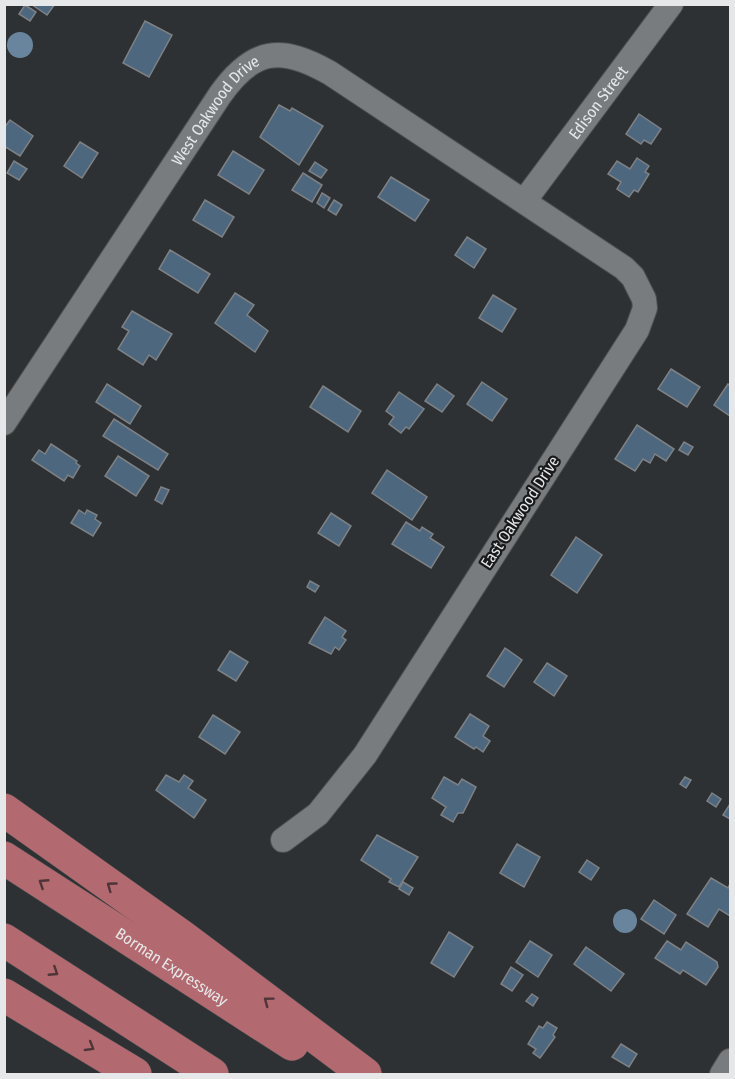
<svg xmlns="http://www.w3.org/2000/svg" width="735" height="1079" viewBox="0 0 735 1079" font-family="'Fira Sans Condensed',sans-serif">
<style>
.water{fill:#69859e}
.building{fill:#4d677f;stroke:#7e8184;stroke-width:1.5}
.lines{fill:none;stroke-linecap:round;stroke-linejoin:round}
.minor-casing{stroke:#4d4f50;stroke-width:26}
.highway-casing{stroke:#4d4f50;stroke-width:34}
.minor{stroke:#797c7f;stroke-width:24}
.highway{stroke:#b26a70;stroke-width:33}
.oneway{stroke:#4e3538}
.labels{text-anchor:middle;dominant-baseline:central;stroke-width:4.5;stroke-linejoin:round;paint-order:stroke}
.street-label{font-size:16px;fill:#e5e7e8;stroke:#18191a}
</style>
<rect width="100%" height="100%" fill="#2e3133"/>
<g class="water">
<circle cx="20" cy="45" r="13"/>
<circle cx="625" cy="921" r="12"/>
</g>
<g class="building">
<path d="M31 4H55L47 15Z"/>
<path d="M25 5 36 12 30 21 19 14Z"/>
<path d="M145 21 172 35 149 77 123 63Z"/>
<path d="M279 105 290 111 292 108 323 126 299 165 260 137Z"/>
<path d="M639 114 661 129 651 144 644 140 641 144 626 134Z"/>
<path d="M10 120 33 136 20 156 4 146V128Z"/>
<path d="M80 142 98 153 82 178 64 166Z"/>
<path d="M233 151 264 170 249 194 218 175Z"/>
<path d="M637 158 649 166 645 172 649 174 638 192 634 190 629 197 617 189 621 182 608 174 617 161 630 169Z"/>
<path d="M14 161 27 169 19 180 7 173Z"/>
<path d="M315 162 327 170 321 178 309 171Z"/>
<path d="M303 173 322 185 312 202 292 190Z"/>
<path d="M391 177 429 200 415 221 378 197Z"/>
<path d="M322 193 330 198 324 208 317 203Z"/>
<path d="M205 200 234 217 222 237 193 220Z"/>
<path d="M334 200 342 205 336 215 328 210Z"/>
<path d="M467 237 486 249 474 268 455 255Z"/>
<path d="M170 250 210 274 198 293 159 269Z"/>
<path d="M235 293 254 305 247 315 268 331 255 352 215 323Z"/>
<path d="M493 295 516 309 502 332 479 318Z"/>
<path d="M132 311 172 334 156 360 149 355 143 365 118 349 129 331 122 327Z"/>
<path d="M671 369 700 387 687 407 658 389Z"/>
<path d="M482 382 507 399 492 421 467 404Z"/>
<path d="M107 384 141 406 130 424 96 402Z"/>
<path d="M437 384 454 396 442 412 425 401Z"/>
<path d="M728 384 730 386V416L714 405Z"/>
<path d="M323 386 361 411 348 432 310 407Z"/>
<path d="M399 392 424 409 409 429 406 427 401 433 389 424 394 417 386 411Z"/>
<path d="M114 419 168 454 158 470 103 436Z"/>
<path d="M637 425 674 449 666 461 655 454 650 463 643 459 635 471 615 459Z"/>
<path d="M684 442 693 447 688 455 679 450Z"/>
<path d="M51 444 77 461 76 463 80 466 73 478 68 475 64 481 32 460 39 450 45 454Z"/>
<path d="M118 456 149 476 136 496 105 476Z"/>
<path d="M387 470 427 497 412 520 372 493Z"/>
<path d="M161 487 169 490 162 504 155 500Z"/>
<path d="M79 510 85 514 87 510 97 515 95 519 101 523 93 536 71 523Z"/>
<path d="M331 513 351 526 339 546 318 533Z"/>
<path d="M406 522 420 531 422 527 433 534 430 538 444 547 431 568 392 544Z"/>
<path d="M576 537 602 555 577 593 551 575Z"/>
<path d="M310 581 319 586 315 592 307 587Z"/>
<path d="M325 617 346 631 342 637 346 640 339 650 335 647 331 654 309 643Z"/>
<path d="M505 648 522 660 504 687 487 676Z"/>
<path d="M230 651 248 662 236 681 218 670Z"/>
<path d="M547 663 567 676 554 696 534 682Z"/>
<path d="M470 714 489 726 483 736 490 741 483 752 476 747 474 749 455 737Z"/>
<path d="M213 715 240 732 225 754 199 737Z"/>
<path d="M166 775 179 782 184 775 193 781 188 788 206 800 194 818 156 790Z"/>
<path d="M444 777 458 785 462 779 476 787 463 813H458L453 822 441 815 446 807 432 798Z"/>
<path d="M685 777 691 780 686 788 680 784Z"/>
<path d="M712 793 721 799 716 807 707 801Z"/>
<path d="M730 804V819L723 815Z"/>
<path d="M377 835 418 857 399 887 389 882 391 879 361 860Z"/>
<path d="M517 844 540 857 524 887 500 873Z"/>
<path d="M587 860 599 868 591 880 579 872Z"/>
<path d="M711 878 728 888 730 884V916L719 909 708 927 687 914Z"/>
<path d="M403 882 413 888 409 895 399 889Z"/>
<path d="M654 900 676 915 664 934 641 919Z"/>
<path d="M449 932 473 947 454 977 431 963Z"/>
<path d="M530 941 552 955 538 977 516 962Z"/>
<path d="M667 941 681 950 686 942 717 962 718 967 706 985 683 970 680 974 655 958Z"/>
<path d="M586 947 624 974 611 991 574 964Z"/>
<path d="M511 967 523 975 512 991 501 984Z"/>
<path d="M532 994 538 998 533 1006 526 1001Z"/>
<path d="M547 1022 557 1028 553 1035 555 1037 540 1058 533 1053 536 1049 528 1044 539 1026 543 1028Z"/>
<path d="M621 1044 637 1054 629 1067 612 1057Z"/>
</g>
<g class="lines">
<g class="minor-casing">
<g id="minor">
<path id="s1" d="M525 200 671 4"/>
<path id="s2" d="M4 423 220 95C253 48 281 45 330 73L624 268 633 277 644 299 645 308 637 330 365 755 318 814 283 840"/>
<path d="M722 1074 730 1061"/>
</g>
</g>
<g class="highway-casing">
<g id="highway">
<path d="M4 810 184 938 365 1074"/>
<path id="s3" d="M4 858 292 1044"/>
<path d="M4 940 212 1074"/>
<path d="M4 995 135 1074"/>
</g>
</g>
<use href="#minor" class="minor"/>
<use href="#highway" class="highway"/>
</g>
<defs><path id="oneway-chevron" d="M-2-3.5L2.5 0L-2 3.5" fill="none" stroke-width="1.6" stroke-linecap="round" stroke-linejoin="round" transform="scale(1.5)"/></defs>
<g class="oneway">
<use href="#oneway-chevron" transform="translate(43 883) rotate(-147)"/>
<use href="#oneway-chevron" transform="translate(111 886) rotate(-144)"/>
<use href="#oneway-chevron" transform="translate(54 972) rotate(33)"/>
<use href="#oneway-chevron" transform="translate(268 1001) rotate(-143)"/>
<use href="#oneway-chevron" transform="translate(90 1047) rotate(31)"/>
</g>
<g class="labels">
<g class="street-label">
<text stroke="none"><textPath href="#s1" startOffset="122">Edison Street</textPath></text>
<text stroke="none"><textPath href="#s2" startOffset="378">West Oakwood Drive</textPath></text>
<text transform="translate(520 512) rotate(-57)">East Oakwood Drive</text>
<text stroke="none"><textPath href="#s3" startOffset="200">Borman Expressway</textPath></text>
</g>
</g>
<rect width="735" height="1079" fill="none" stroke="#e5e7e8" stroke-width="12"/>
</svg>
